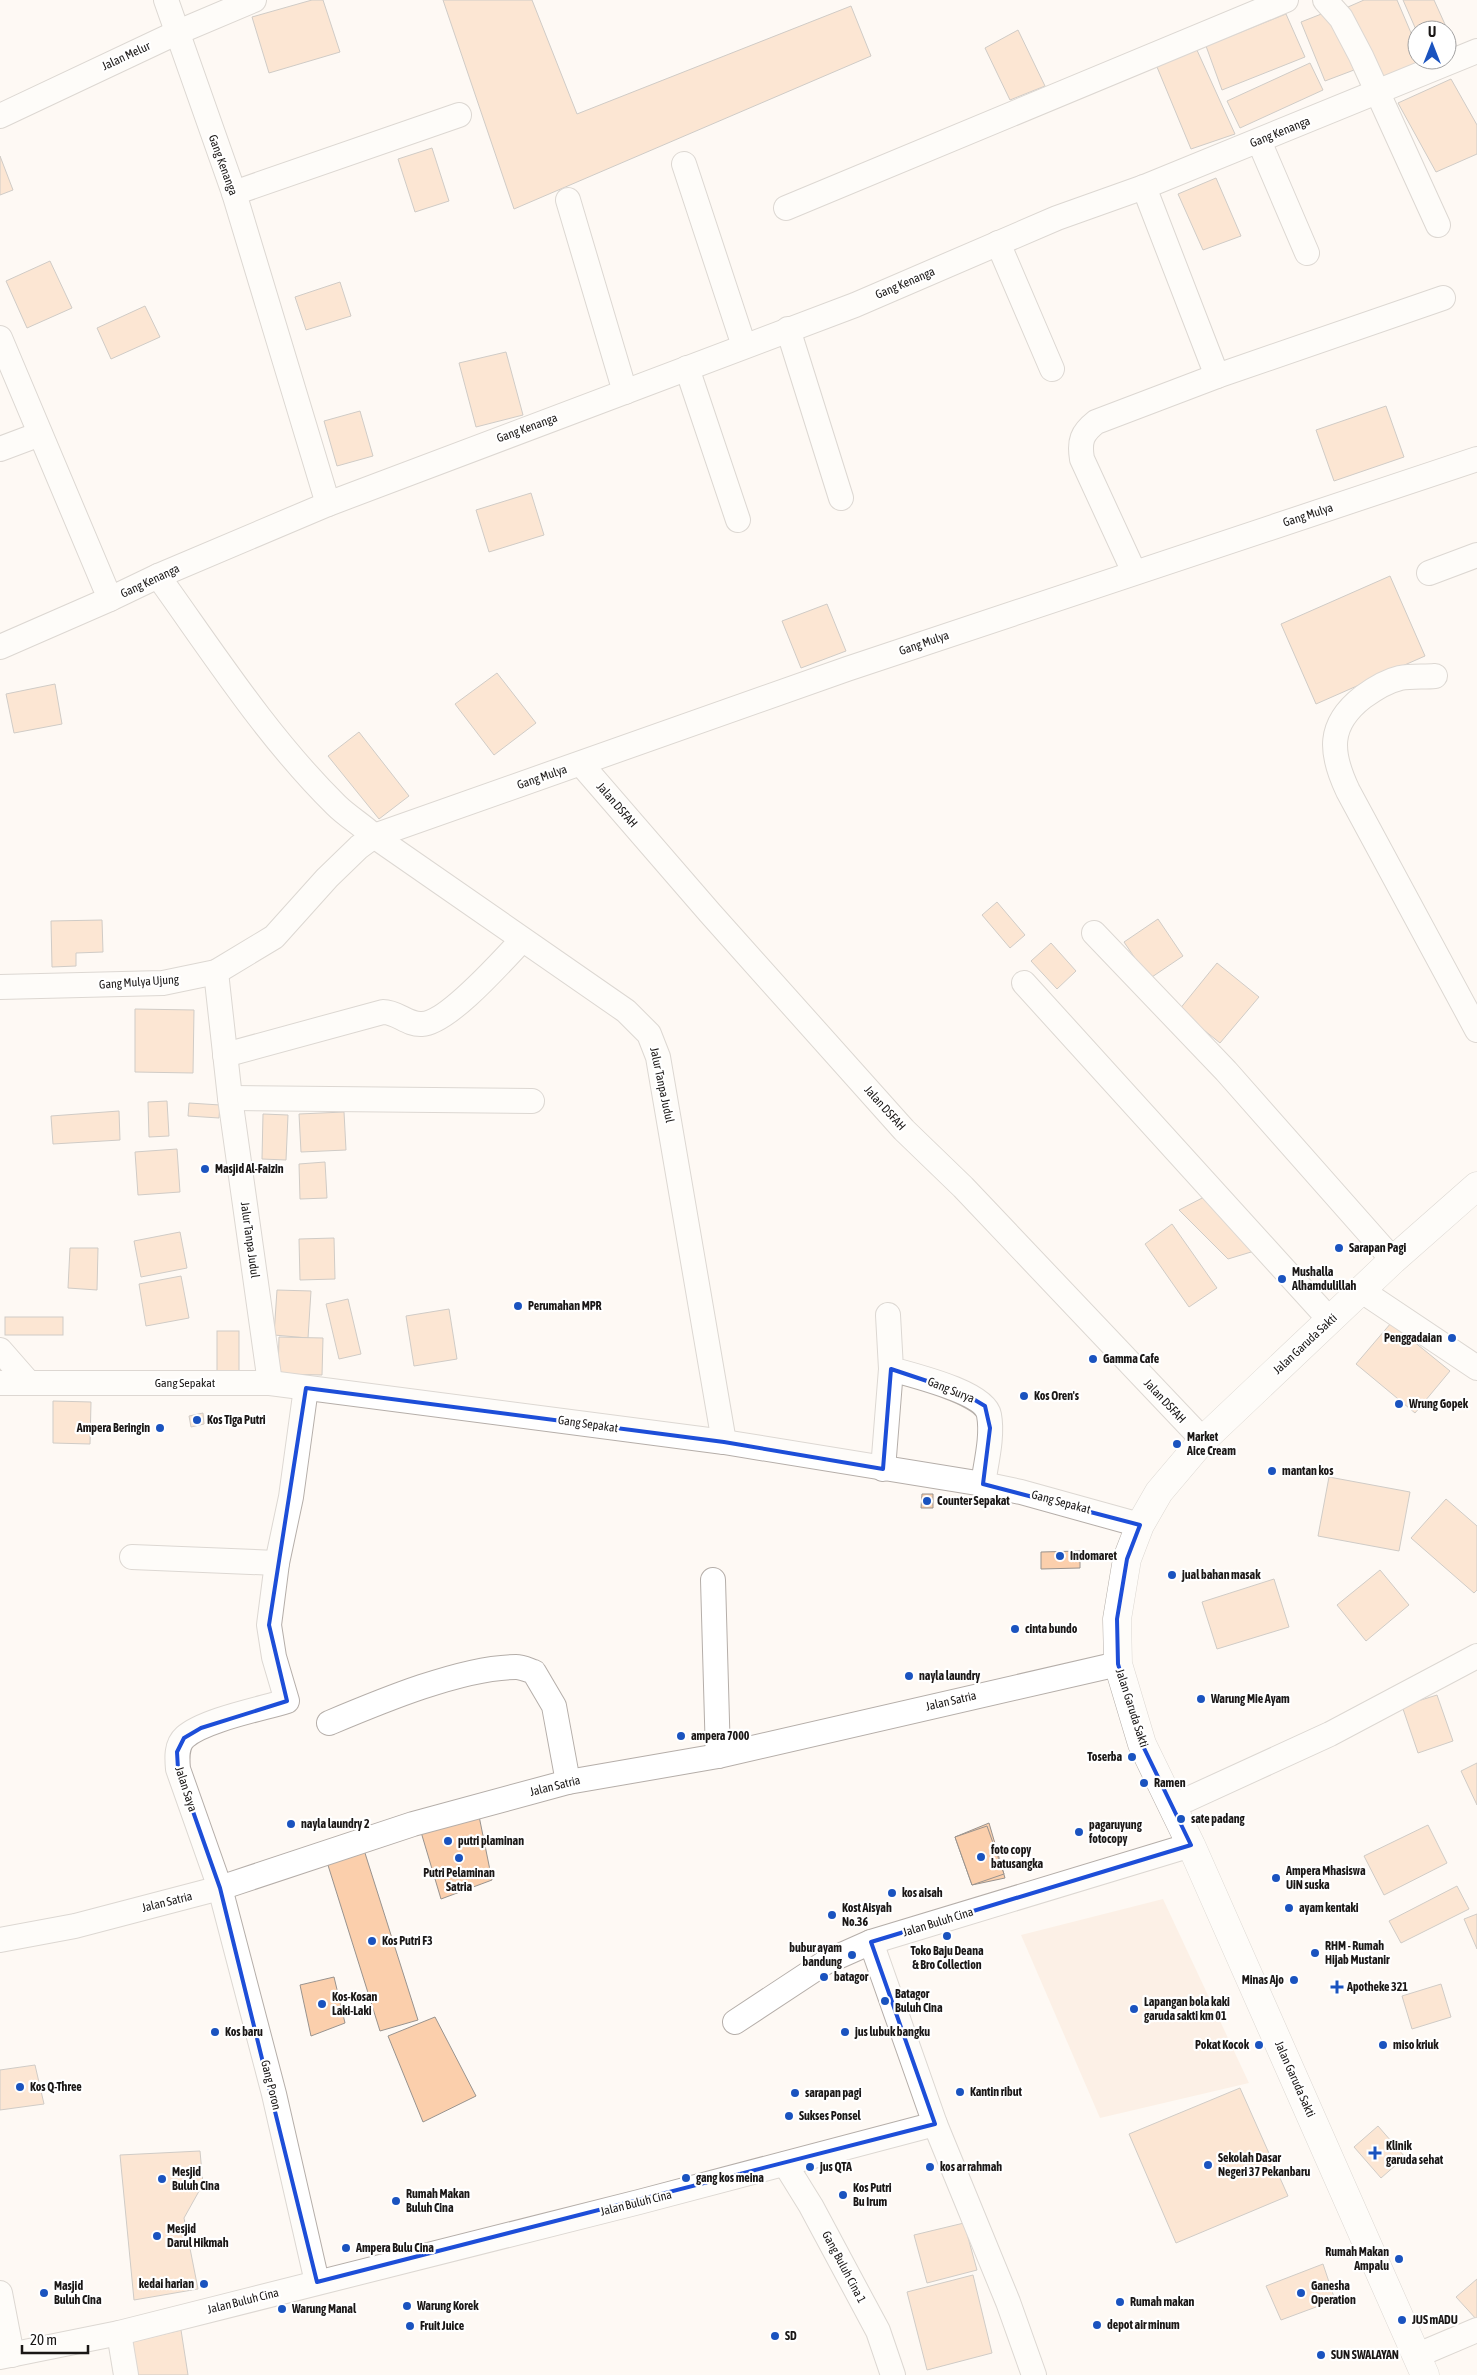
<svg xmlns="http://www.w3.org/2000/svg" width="1477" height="2375" viewBox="0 0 1477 2375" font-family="'Asap Condensed',sans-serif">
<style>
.pitch{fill:#fae5d5}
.building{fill:#fbcfac;stroke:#99938e}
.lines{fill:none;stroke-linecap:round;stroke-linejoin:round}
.minor-casing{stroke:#b5aea9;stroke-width:26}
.trunk-casing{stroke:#b5aea9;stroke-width:29}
.minor{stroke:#fff;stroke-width:24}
.trunk{stroke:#fff;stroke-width:28}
.marked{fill:none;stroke:#1d4ed8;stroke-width:4;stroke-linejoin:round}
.poi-dot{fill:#1a53bf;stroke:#fff;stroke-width:2}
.labels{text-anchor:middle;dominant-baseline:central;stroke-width:4.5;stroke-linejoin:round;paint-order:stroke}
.street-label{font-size:12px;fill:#1a1716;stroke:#fff}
.poi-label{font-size:12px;font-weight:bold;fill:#1a1716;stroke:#fff;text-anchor:start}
</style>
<rect width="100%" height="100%" fill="#fef9f4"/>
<path class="pitch" d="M1163 1899 1249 2083 1100 2118 1021 1935Z"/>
<g class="building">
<path d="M312 0H323L340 52 269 73 252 17Z"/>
<path d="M443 0H532L577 114 851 6 871 56 514 209Z"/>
<path d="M1364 0H1397L1417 47V60L1423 61 1380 80 1348 7Z"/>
<path d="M1403 0H1434L1448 31 1417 30V32Z"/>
<path d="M1329 11 1354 70 1325 81 1301 22Z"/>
<path d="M1286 14 1305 57 1222 90 1206 46Z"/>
<path d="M1018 30 1045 86 1010 100 985 48Z"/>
<path d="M1196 48 1235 134 1191 149 1157 67Z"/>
<path d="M1310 63 1323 90 1240 128 1227 101Z"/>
<path d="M1451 79 1477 125V154L1436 172 1398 103Z"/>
<path d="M432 148 449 201 415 212 398 159Z"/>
<path d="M0 156 13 190 0 195Z"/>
<path d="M1216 178 1241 236 1203 250 1178 194Z"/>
<path d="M50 261 72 308 27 328 6 281Z"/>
<path d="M340 282 351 316 306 330 295 297Z"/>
<path d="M145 306 160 337 111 359 97 328Z"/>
<path d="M506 352 523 415 476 427 459 363Z"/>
<path d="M1386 406 1404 457 1334 481 1316 430Z"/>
<path d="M360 411 373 456 337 466 324 421Z"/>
<path d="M531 493 544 535 489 552 476 510Z"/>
<path d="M1390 576 1425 656 1316 704 1281 624Z"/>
<path d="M827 604 846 651 801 668 782 621Z"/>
<path d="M497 673 536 723 494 755 455 704Z"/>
<path d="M55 684 62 724 14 733 6 694Z"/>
<path d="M359 732 409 796 379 819 328 756Z"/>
<path d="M997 902 1025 935 1010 948 982 915Z"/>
<path d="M1158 919 1183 956 1149 979 1124 942Z"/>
<path d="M102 920 103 952 76 953V966L52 967 51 921Z"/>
<path d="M1051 943 1076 971 1057 989 1031 961Z"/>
<path d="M1217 963 1259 997 1220 1043 1179 1010Z"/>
<path d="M135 1009 194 1010 193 1073 135 1072Z"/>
<path d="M167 1101 169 1136 149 1137 148 1102Z"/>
<path d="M189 1103 220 1105 219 1118 188 1116Z"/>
<path d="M119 1111 120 1140 53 1144 51 1116Z"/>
<path d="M344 1112 346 1150 301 1152 299 1114Z"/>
<path d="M263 1114 288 1115 286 1160 262 1159Z"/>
<path d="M177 1149 180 1192 138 1195 135 1152Z"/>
<path d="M325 1162 327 1198 300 1199 299 1164Z"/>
<path d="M1208 1195 1261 1249 1228 1259 1179 1210Z"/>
<path d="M1172 1224 1217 1288 1189 1307 1145 1244Z"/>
<path d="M180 1232 187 1268 141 1277 134 1241Z"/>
<path d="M334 1238 335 1279 300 1280 299 1239Z"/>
<path d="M70 1248H98L97 1290 68 1288Z"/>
<path d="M181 1276 189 1318 146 1326 139 1284Z"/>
<path d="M277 1290 311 1291 308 1338 274 1335Z"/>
<path d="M348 1299 361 1354 339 1359 326 1304Z"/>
<path d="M449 1309 457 1359 414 1366 406 1316Z"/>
<rect x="5" y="1317" width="58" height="18"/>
<path d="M1391 1323 1450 1371 1415 1413 1356 1364Z"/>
<rect x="217" y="1331" width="22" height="40"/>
<path d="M279 1337 323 1338 322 1375 278 1374Z"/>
<path d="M53 1401 91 1402 90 1444 53 1443Z"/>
<path d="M203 1413 204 1424 191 1427 189 1416Z"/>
<path d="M1329 1477 1410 1492 1399 1551 1318 1536Z"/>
<path d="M922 1494H933V1508H921Z"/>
<path d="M1446 1499 1477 1526V1590L1474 1593 1411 1538Z"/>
<path d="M1080 1551V1568L1041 1569V1552Z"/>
<path d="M1380 1570 1409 1605 1366 1641 1337 1605Z"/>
<path d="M1274 1579 1289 1627 1217 1649 1202 1602Z"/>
<path d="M1437 1695 1453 1741 1418 1753 1402 1706Z"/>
<path d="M1477 1763V1805L1461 1771Z"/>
<path d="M479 1816 492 1880 441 1899 421 1832Z"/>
<path d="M989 1823 1005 1878 972 1885 955 1837Z"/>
<path d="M1428 1825 1447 1863 1384 1895 1364 1856Z"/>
<path d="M987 1826 1004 1874 972 1885 955 1837Z"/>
<path d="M364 1850 418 2020 380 2031 327 1862Z"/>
<path d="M1457 1886 1469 1909 1401 1943 1389 1921Z"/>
<path d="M1477 1914V1949L1464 1919Z"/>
<path d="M334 1977 345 2023 311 2036 300 1985Z"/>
<path d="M1441 1984 1451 2017 1412 2029 1402 1996Z"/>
<path d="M435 2017 476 2096 423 2122 388 2036Z"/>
<path d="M35 2065 44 2104 0 2110V2070Z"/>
<path d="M1240 2088 1288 2196 1176 2243 1129 2134Z"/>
<path d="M1378 2126 1405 2157 1381 2178 1354 2147Z"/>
<path d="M200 2151 203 2184 184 2218 198 2289 134 2300 120 2155Z"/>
<path d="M964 2223 977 2270 927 2283 914 2235Z"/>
<path d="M1323 2264 1335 2300 1281 2320 1266 2286Z"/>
<path d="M973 2275 992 2353 927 2370 907 2292Z"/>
<path d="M1477 2279V2320L1456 2297Z"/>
<path d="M181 2330 188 2375H128L123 2344Z"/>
</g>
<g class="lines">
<g class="minor-casing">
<g id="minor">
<path d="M1325 0 1341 18 1361 56 1438 225"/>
<path d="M0 116 176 33 254 0"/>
<path d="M1259 141 1307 253"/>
<path d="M684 164 744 346"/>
<path d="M1144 187 1217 376 1443 298"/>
<path d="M234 193 459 115"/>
<path d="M568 200 625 392"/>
<path d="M786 208 1286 0"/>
<path d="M998 243 1052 369"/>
<path d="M788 329 841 498"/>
<path d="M0 338 110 599 0 647"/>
<path d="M687 368 738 520"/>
<path d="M0 449 40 434"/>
<path d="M328 504 855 305 1057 218 1144 187 1477 51"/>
<path d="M1134 572 1082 459C1079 441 1082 433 1096 422L1217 376"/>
<path d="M1429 573 1477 555"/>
<path d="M158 576C214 654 267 737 336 805 347 816 362 825 374 836L626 1011 649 1034 658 1057 724 1442"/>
<path d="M110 599 158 576 328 504 234 193 166 0"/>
<path d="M1435 676C1424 677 1411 676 1400 678 1387 681 1374 689 1363 697 1327 725 1330 753 1348 791L1477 1030"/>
<path d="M581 764 710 913 904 1130 963 1187 1203 1440"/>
<path d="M1094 933 1226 1071 1393 1260"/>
<path d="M216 972 230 1098 270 1383"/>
<path d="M1024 983 1330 1320"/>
<path d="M0 987 163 983 216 972 274 937 327 878 359 847 374 836 847 669 1477 459"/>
<path d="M225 1055 383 1012C398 1012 407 1025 422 1024 448 1023 503 960 522 940"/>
<path d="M230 1098 532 1101"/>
<path d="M1362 1291 1477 1368"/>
<path d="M888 1315 891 1369C911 1375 985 1392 989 1415 993 1436 986 1463 983 1484"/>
<path d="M0 1350 28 1382"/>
<path d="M0 1383H270L724 1442 983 1484 1021 1492 1140 1525"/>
<path d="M306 1388 291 1497 277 1563 269 1625 274 1657 287 1701C261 1709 204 1720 185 1737 176 1745 177 1758 178 1769L220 1888 274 2094 317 2282"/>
<path d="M883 1469 891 1369"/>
<path d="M132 1557 277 1563"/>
<path d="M713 1580 718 1756"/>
<path d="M329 1723C379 1702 462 1667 516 1667 522 1667 528 1670 534 1672L554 1706 568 1782"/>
<path d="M1173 1806 1330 1734 1477 1656"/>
<path d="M0 1940 75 1926 220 1888 413 1824 568 1782 718 1756 1118 1664"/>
<path d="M871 1942 935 2124 1008 2302 1034 2375"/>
<path d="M735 2022 826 1962 871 1942 1191 1845"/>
<path d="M785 2164 811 2206 878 2331 893 2375"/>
<path d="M0 2293 12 2355"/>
<path d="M119 2333 126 2375"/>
<path d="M1418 2355 1477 2330"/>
<path d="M0 2357 119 2333 639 2202 935 2124"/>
</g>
</g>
<g class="trunk-casing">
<path id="trunk" d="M1425 2375 1191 1845 1142 1744 1118 1664 1117 1619 1127 1559 1140 1525 1159 1492 1203 1440 1393 1260 1477 1186"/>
</g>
<use href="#minor" class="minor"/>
<use href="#trunk" class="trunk"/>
</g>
<path d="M0 0H1477V2375H0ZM891 1369 963 1393 985 1406 990 1428 983 1484 1140 1525 1127 1559 1117 1619 1118 1664 1142 1744 1191 1845 871 1942 935 2124 317 2282 220 1888 178 1769 177 1752 184 1738 201 1728 287 1701 269 1625 306 1388 724 1442 883 1469Z" fill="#fef9f4" fill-opacity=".55" fill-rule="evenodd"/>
<path class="marked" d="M891 1369 963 1393 985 1406 990 1428 983 1484 1140 1525 1127 1559 1117 1619 1118 1664 1142 1744 1191 1845 871 1942 935 2124 317 2282 220 1888 178 1769 177 1752 184 1738 201 1728 287 1701 269 1625 306 1388 724 1442 883 1469Z"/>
<g class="poi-dot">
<circle cx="205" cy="1169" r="5"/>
<circle cx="1339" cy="1248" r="5"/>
<circle cx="1282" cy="1279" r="5"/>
<circle cx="518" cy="1306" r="5"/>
<circle cx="1452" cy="1338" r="5"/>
<circle cx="1093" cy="1359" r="5"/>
<circle cx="1024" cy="1396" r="5"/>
<circle cx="1399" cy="1404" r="5"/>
<circle cx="197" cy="1420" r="5"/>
<circle cx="160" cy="1428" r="5"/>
<circle cx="1177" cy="1444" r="5"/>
<circle cx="1272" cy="1471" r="5"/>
<circle cx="927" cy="1501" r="5"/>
<circle cx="1060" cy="1556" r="5"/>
<circle cx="1172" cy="1575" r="5"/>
<circle cx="1015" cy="1629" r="5"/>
<circle cx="909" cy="1676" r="5"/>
<circle cx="1201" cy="1699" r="5"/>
<circle cx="681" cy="1736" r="5"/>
<circle cx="1132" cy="1757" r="5"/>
<circle cx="1144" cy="1783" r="5"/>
<circle cx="1181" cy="1819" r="5"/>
<circle cx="291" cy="1824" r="5"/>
<circle cx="1079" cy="1832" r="5"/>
<circle cx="448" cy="1841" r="5"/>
<circle cx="981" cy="1857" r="5"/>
<circle cx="459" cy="1858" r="5"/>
<circle cx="1276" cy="1878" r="5"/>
<circle cx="892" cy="1893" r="5"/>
<circle cx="1289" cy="1908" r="5"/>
<circle cx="832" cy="1915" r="5"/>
<circle cx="947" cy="1936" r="5"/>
<circle cx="372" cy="1941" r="5"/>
<circle cx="1315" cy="1953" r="5"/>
<circle cx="852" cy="1955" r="5"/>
<circle cx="824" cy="1977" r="5"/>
<circle cx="1294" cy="1980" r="5"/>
<path d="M1334.5 1979.5h5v5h5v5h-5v5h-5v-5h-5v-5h5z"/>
<circle cx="885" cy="2001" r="5"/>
<circle cx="322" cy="2004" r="5"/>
<circle cx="1134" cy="2009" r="5"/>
<circle cx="215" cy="2032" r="5"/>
<circle cx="845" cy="2032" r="5"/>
<circle cx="1259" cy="2045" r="5"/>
<circle cx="1383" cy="2045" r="5"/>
<circle cx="20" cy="2087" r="5"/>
<circle cx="960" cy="2092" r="5"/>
<circle cx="795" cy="2093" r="5"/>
<circle cx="789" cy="2116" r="5"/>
<path d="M1372.5 2145.5h5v5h5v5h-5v5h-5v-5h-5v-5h5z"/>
<circle cx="1208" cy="2165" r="5"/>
<circle cx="810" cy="2167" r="5"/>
<circle cx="930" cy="2167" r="5"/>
<circle cx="686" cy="2178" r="5"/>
<circle cx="162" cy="2179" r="5"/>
<circle cx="843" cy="2195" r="5"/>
<circle cx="396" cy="2201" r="5"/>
<circle cx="157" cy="2236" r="5"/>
<circle cx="346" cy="2248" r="5"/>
<circle cx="1399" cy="2259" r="5"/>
<circle cx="204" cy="2284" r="5"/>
<circle cx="44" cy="2293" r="5"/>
<circle cx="1301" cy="2293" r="5"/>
<circle cx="1120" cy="2302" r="5"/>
<circle cx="407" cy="2306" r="5"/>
<circle cx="282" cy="2309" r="5"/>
<circle cx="1402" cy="2320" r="5"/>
<circle cx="1097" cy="2325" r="5"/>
<circle cx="410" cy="2326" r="5"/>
<circle cx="775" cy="2336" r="5"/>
<circle cx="1321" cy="2355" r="5"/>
</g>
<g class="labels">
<g class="street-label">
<text transform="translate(126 56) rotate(-25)">Jalan Melur</text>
<text transform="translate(1280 132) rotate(-22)">Gang Kenanga</text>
<text transform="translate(223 165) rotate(70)">Gang Kenanga</text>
<text transform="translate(905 283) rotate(-23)">Gang Kenanga</text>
<text transform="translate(527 428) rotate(-20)">Gang Kenanga</text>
<text transform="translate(1308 515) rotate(-18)">Gang Mulya</text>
<text transform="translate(150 581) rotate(-25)">Gang Kenanga</text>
<text transform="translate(924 643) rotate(-19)">Gang Mulya</text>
<text transform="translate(542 777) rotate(-19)">Gang Mulya</text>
<text transform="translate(617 805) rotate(49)">Jalan DSFAH</text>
<text transform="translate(139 982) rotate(-4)">Gang Mulya Ujung</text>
<text transform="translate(662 1085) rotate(78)">Jalur Tanpa Judul</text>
<text transform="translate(885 1108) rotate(48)">Jalan DSFAH</text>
<text transform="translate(250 1240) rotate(82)">Jalur Tanpa Judul</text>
<text transform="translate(1305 1344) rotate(-43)">Jalan Garuda Sakti</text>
<text x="185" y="1383">Gang Sepakat</text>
<text transform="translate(951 1390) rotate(22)">Gang Surya</text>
<text transform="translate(1165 1401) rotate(47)">Jalan DSFAH</text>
<text transform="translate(588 1424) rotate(8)">Gang Sepakat</text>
<text transform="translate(1061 1502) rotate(15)">Gang Sepakat</text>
<text transform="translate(951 1701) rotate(-13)">Jalan Satria</text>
<text transform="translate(1132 1708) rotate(72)">Jalan Garuda Sakti</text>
<text transform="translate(555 1786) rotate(-14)">Jalan Satria</text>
<text transform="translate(186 1789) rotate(72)">Jalan Saya</text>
<text transform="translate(167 1902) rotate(-14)">Jalan Satria</text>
<text transform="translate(938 1922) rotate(-17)">Jalan Buluh Cina</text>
<text transform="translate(1295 2079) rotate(66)">Jalan Garuda Sakti</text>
<text transform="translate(271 2085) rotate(76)">Gang Poron</text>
<text transform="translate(636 2203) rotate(-14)">Jalan Buluh Cina</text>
<text transform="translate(844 2267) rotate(62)">Gang Buluh Cina 1</text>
<text transform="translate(243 2301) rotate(-14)">Jalan Buluh Cina</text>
</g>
<g class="poi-label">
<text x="215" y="1169">Masjid Al-Faizin</text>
<text x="1349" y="1248">Sarapan Pagi</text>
<text x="1292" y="1272">Mushalla<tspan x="1292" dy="14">Alhamdulillah</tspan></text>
<text x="528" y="1306">Perumahan MPR</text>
<text x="1442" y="1338" text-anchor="end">Penggadaian</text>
<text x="1103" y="1359">Gamma Cafe</text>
<text x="1034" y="1396">Kos Oren's</text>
<text x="1409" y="1404">Wrung Gopek</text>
<text x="207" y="1420">Kos Tiga Putri</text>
<text x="150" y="1428" text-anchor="end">Ampera Beringin</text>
<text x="1187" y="1437">Market<tspan x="1187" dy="14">Aice Cream</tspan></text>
<text x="1282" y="1471">mantan kos</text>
<text x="937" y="1501">Counter Sepakat</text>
<text x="1070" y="1556">Indomaret</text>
<text x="1182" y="1575">jual bahan masak</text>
<text x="1025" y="1629">cinta bundo</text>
<text x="919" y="1676">nayla laundry</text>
<text x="1211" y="1699">Warung Mie Ayam</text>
<text x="691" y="1736">ampera 7000</text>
<text x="1122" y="1757" text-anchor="end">Toserba</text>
<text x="1154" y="1783">Ramen</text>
<text x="1191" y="1819">sate padang</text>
<text x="301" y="1824">nayla laundry 2</text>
<text x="1089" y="1825">pagaruyung<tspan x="1089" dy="14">fotocopy</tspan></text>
<text x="458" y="1841">putri plaminan</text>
<text x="991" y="1850">foto copy<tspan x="991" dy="14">batusangka</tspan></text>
<text x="1286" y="1871">Ampera Mhasiswa<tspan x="1286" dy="14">UiN suska</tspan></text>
<text x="459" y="1873" text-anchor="middle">Putri Pelaminan<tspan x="459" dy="14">Satria</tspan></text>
<text x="902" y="1893">kos aisah</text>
<text x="842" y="1908">Kost Aisyah<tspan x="842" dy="14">No.36</tspan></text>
<text x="1299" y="1908">ayam kentaki</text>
<text x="382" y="1941">Kos Putri F3</text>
<text x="1325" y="1946">RHM - Rumah<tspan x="1325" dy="14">Hijab Mustanir</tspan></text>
<text x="842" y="1948" text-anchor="end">bubur ayam<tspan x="842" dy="14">bandung</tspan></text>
<text x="947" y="1951" text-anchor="middle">Toko Baju Deana<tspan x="947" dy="14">&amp; Bro Collection</tspan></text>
<text x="834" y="1977">batagor</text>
<text x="1284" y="1980" text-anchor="end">Minas Ajo</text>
<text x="1347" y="1987">Apotheke 321</text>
<text x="895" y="1994">Batagor<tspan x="895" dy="14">Buluh Cina</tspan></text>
<text x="332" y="1997">Kos-Kosan<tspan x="332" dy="14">Laki-Laki</tspan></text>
<text x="1144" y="2002">Lapangan bola kaki<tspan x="1144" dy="14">garuda sakti km 01</tspan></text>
<text x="225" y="2032">Kos baru</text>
<text x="855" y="2032">jus lubuk bangku</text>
<text x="1249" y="2045" text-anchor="end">Pokat Kocok</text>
<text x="1393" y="2045">miso kriuk</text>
<text x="30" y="2087">Kos Q-Three</text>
<text x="970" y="2092">Kantin ribut</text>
<text x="805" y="2093">sarapan pagi</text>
<text x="799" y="2116">Sukses Ponsel</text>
<text x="1386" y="2146">Klinik<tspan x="1386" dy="14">garuda sehat</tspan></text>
<text x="1218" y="2158">Sekolah Dasar<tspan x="1218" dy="14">Negeri 37 Pekanbaru</tspan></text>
<text x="820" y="2167">jus QTA</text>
<text x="940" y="2167">kos ar rahmah</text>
<text x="172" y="2172">Mesjid<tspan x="172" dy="14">Buluh Cina</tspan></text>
<text x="696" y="2178">gang kos meina</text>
<text x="853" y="2188">Kos Putri<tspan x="853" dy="14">Bu Irum</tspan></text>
<text x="406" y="2194">Rumah Makan<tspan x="406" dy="14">Buluh Cina</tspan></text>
<text x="167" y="2229">Mesjid<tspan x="167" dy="14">Darul Hikmah</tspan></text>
<text x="356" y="2248">Ampera Bulu Cina</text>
<text x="1389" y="2252" text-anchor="end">Rumah Makan<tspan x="1389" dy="14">Ampalu</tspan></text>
<text x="194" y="2284" text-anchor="end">kedai harian</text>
<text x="54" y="2286">Masjid<tspan x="54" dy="14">Buluh Cina</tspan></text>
<text x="1311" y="2286">Ganesha<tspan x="1311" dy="14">Operation</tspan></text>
<text x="1130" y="2302">Rumah makan</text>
<text x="417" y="2306">Warung Korek</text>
<text x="292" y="2309">Warung Manal</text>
<text x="1412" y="2320">JUS mADU</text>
<text x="1107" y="2325">depot air minum</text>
<text x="420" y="2326">Fruit Juice</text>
<text x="785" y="2336">SD</text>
<text x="1331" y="2355">SUN SWALAYAN</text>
</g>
</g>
<g transform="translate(1432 45)"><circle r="24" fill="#ffffff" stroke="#a3a2a2"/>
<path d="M0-4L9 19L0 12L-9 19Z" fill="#1a53bf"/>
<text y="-8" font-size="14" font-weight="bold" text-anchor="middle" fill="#1a1716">U</text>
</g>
<path d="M22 2345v8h66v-8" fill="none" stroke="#1a1716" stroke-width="2.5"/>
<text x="30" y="2345" font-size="15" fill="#1a1716" stroke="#ffffff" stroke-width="4" paint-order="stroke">20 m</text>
</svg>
